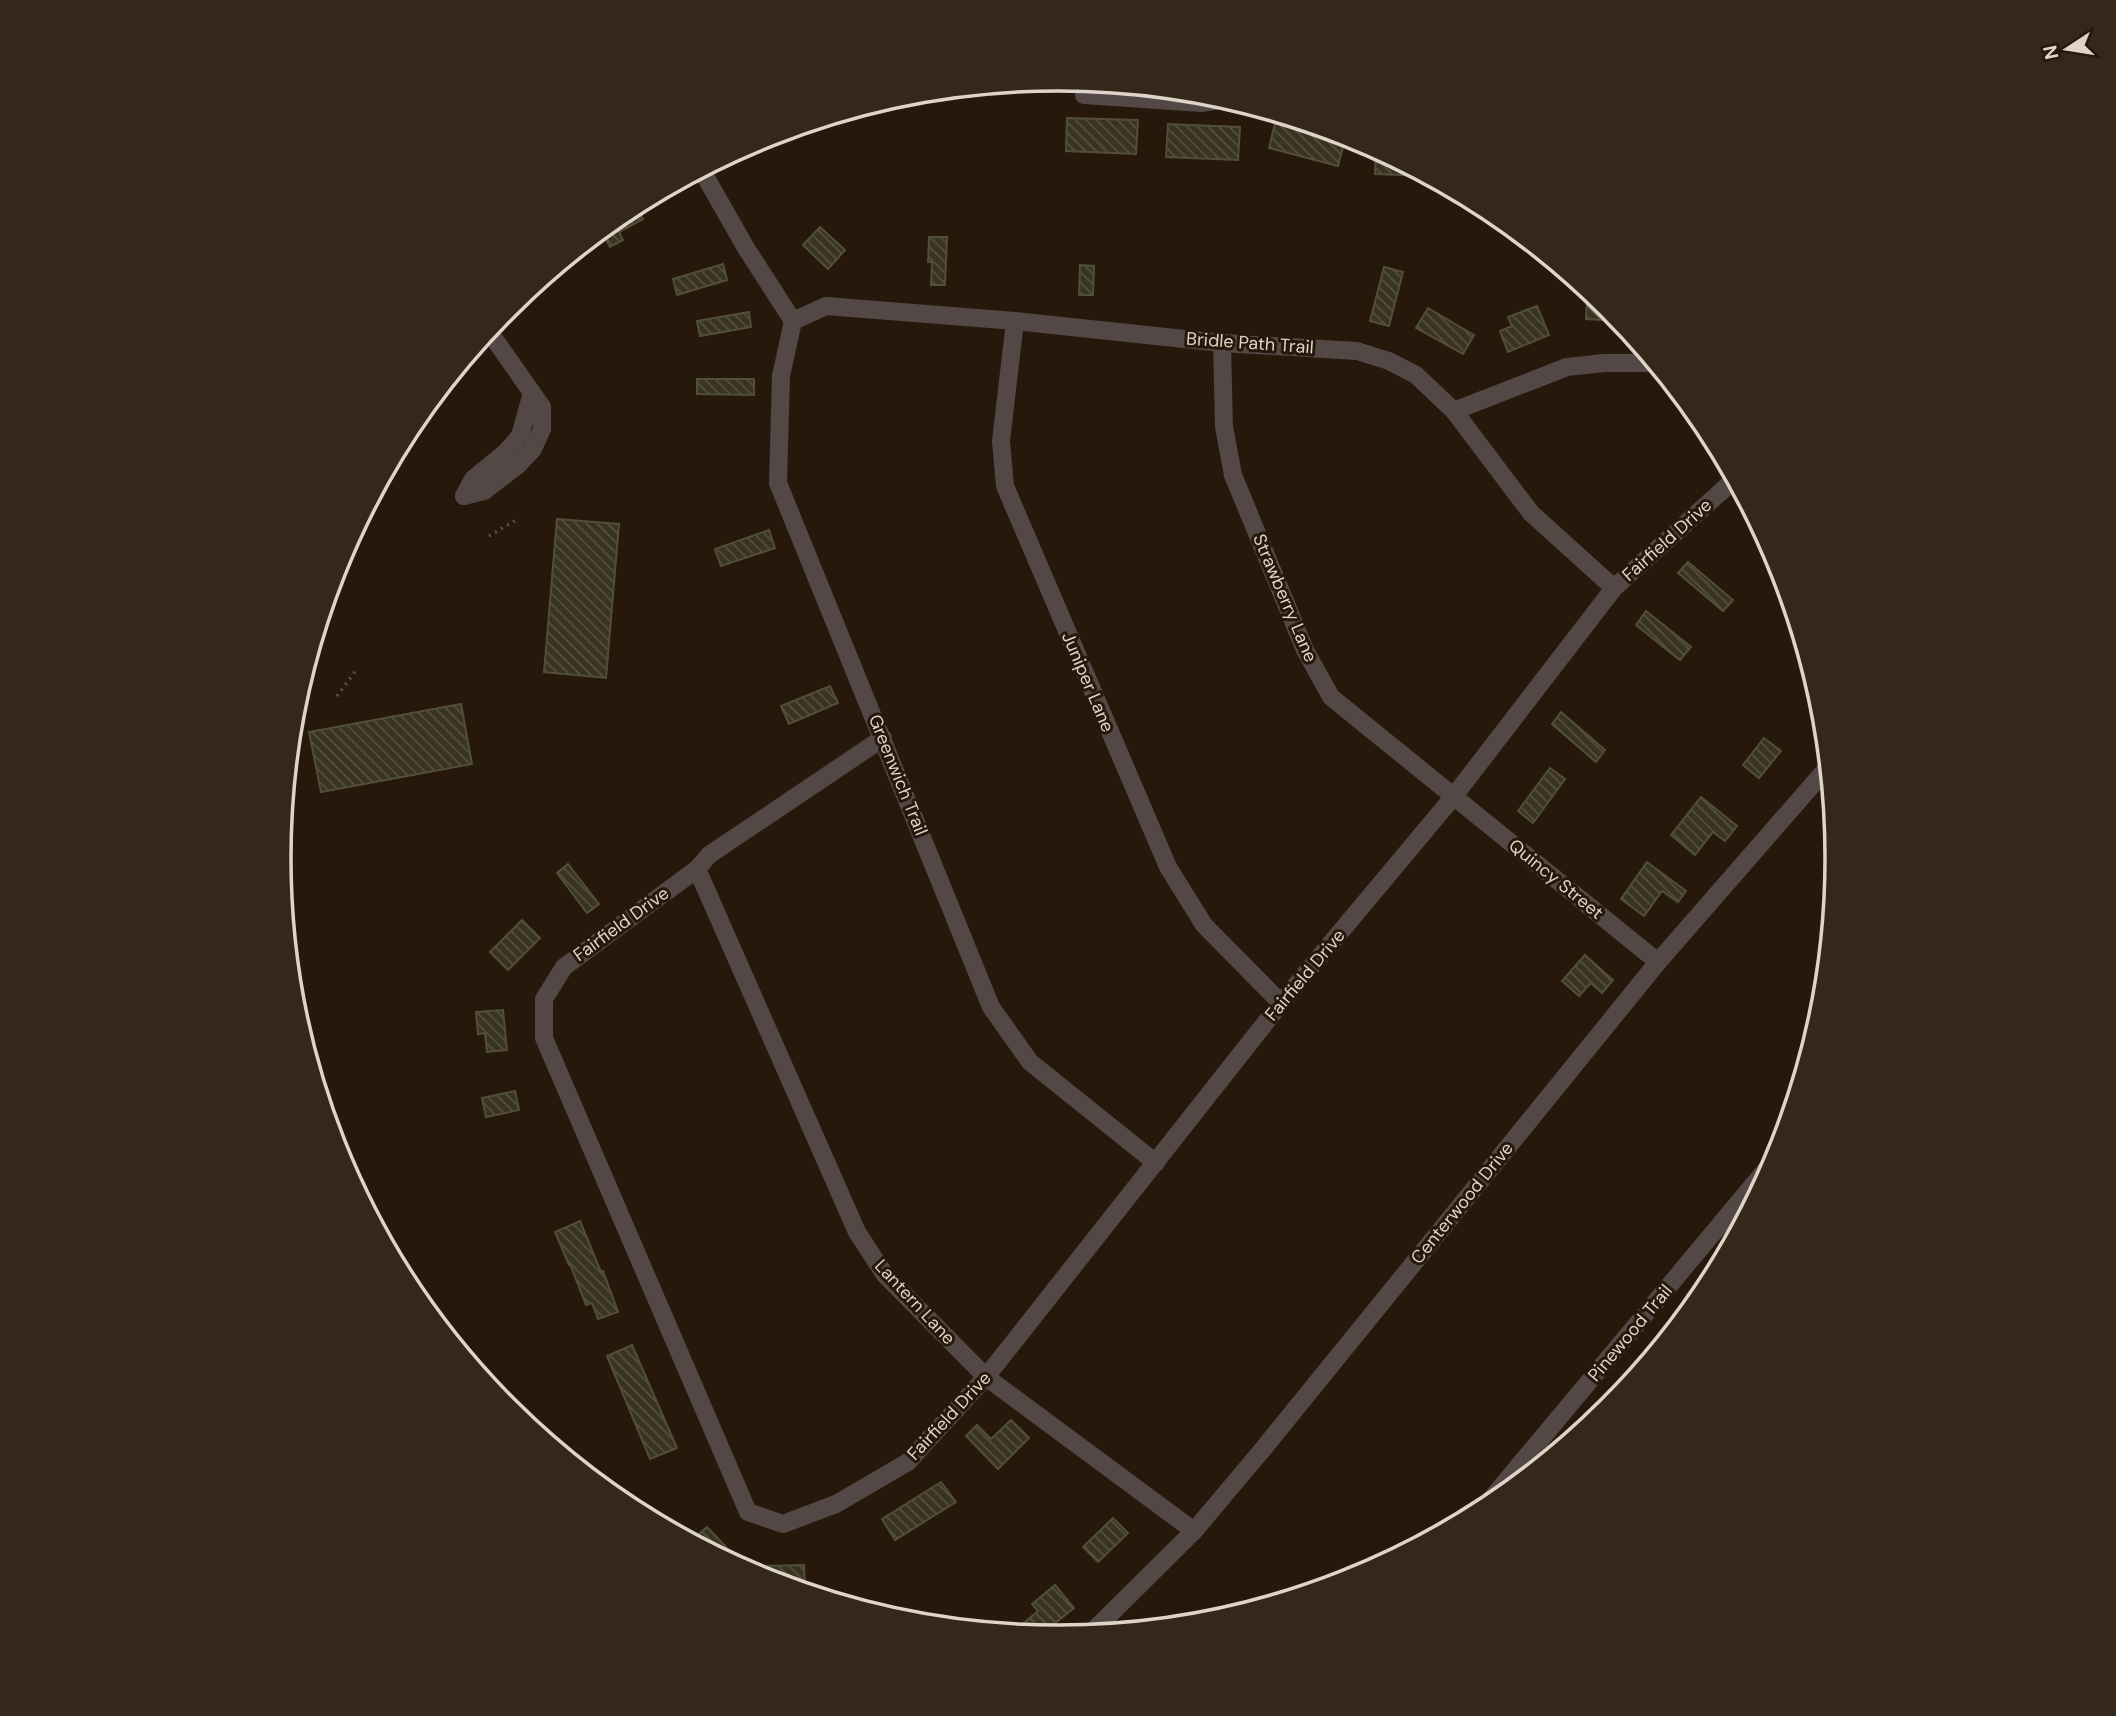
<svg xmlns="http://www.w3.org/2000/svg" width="2116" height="1716" viewBox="0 0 2116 1716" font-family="'DM Sans',sans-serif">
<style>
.building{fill:url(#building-back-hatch);stroke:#534e39;stroke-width:2}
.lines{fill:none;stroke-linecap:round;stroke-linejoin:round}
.path{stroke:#5e5144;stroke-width:3.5;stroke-dasharray:2 5;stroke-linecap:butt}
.minor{stroke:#534845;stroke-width:18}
.labels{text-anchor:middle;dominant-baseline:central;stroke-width:6;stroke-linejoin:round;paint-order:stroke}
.street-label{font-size:18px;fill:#ded4ca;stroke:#26180a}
.rim{fill:none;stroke:#ded4ca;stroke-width:3.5}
</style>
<defs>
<pattern id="building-back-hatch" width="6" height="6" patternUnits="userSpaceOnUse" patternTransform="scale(1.75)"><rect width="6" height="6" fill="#393420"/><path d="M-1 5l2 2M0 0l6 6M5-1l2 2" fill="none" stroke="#55503f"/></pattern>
</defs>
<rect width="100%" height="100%" fill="#26180a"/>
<g class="building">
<path d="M1277 115 1346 135 1338 166 1269 148Z"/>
<path d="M1067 118 1138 120 1136 154 1066 151Z"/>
<path d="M1168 124 1240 127 1238 160 1166 157Z"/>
<path d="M1376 149 1428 176 1375 174Z"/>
<path d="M635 205 643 219 619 232 623 240 610 247 606 239 593 245 589 240 625 210Z"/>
<path d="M820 227 845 250 828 269 803 245Z"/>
<path d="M929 237H947L945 285H931L932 262H928Z"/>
<path d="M723 264 727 280 677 295 673 279Z"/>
<path d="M1080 265 1094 266 1093 295H1079Z"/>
<path d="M1384 267 1403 272 1389 326 1370 321Z"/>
<path d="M1587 300 1601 301 1621 321 1586 319Z"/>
<path d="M1537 306 1549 335 1508 352 1500 331 1512 326 1508 317Z"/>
<path d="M1428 308 1474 335 1463 354 1416 328Z"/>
<path d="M749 312 751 327 700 336 697 321Z"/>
<path d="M697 379H754V395L697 394Z"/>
<path d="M557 519 619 524 606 678 544 672Z"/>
<path d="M769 530 775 548 721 566 715 549Z"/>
<path d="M1688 562 1733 600 1723 611 1678 573Z"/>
<path d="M1646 611 1691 647 1680 660 1636 625Z"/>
<path d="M830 686 838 703 789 724 781 706Z"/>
<path d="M461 704 472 764 321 792 309 732Z"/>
<path d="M1561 712 1605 750 1596 762 1552 724Z"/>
<path d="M1764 738 1781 751 1759 778 1743 765Z"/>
<path d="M1550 768 1565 779 1533 823 1518 811Z"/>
<path d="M1701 797 1737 826 1725 841 1713 832 1695 855 1671 835Z"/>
<path d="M1647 862 1686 891 1678 902 1662 891 1644 916 1621 899Z"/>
<path d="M568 864 599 904 587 913 557 873Z"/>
<path d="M522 920 540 938 508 970 490 952Z"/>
<path d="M1585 955 1613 980 1602 993 1591 983 1579 996 1562 981Z"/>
<path d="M503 1010 507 1050 487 1052 485 1033 478 1034 476 1012Z"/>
<path d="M515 1091 519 1110 486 1117 482 1098Z"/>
<path d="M580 1221 601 1272 603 1271 618 1312 598 1319 592 1303 586 1305 570 1264 569 1265 555 1232Z"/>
<path d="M632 1345 677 1448 650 1459 607 1356Z"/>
<path d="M1011 1420 1029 1438 998 1469 966 1436 977 1425 991 1439Z"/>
<path d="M941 1482 956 1502 895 1540 882 1519Z"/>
<path d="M1113 1518 1128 1533 1098 1562 1083 1547Z"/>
<path d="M707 1527 745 1567 743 1569 691 1541Z"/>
<path d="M804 1565 805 1588H794L761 1578V1566Z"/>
<path d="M1055 1585 1074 1608 1054 1624 1059 1629 1050 1636 1012 1633 1038 1611 1032 1604Z"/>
</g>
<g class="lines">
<g class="path">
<path d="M489 536 516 520"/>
<path d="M337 696 357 669"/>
</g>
<g class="minor">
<path d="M1084 95 1201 103 1227 99"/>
<path d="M701 169 746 248 793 321"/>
<path d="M793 321 781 376 778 483 991 1007 1030 1062 1156 1163"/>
<path d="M793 321 826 306 1015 321 1222 343 1357 351 1389 361 1416 375 1454 411 1531 513 1614 588"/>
<path d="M1015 321 1001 441 1005 486 1168 867 1204 925 1281 1003"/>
<path d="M1222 343 1224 427 1233 475 1305 650 1331 697 1658 962"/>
<path d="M1454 411 1567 367 1604 363H1655"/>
<path d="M464 496 484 491 518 465 533 449 542 429V407L488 330"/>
<path d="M464 496 473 479 506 452 520 436 532 393"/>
<path d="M883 738 709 855 697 869 564 967 544 999V1038L748 1512 783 1524 836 1504 908 1462 986 1377 1281 1003 1454 796 1614 588 1735 479"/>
<path d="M697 869 857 1232 885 1275 986 1377 1194 1531"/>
<path d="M1481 1511 1779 1154"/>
<path d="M1090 1634 1194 1531 1263 1449 1658 962 1828 767"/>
</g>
</g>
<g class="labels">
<g class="street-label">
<text transform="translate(1250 343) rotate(4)">Bridle Path Trail</text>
<text transform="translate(1667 540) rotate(-42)">Fairfield Drive</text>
<text transform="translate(1285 598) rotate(67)">Strawberry Lane</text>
<text transform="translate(1088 682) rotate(67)">Juniper Lane</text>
<text transform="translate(898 775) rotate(68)">Greenwich Trail</text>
<text transform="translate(1556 879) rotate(39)">Quincy Street</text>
<text transform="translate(621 924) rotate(-36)">Fairfield Drive</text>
<text transform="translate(1305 975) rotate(-50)">Fairfield Drive</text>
<text transform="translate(1462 1203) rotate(-51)">Centerwood Drive</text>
<text transform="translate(915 1302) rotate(47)">Lantern Lane</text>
<text transform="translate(1630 1333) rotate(-50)">Pinewood Trail</text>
<text transform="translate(949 1416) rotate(-47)">Fairfield Drive</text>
</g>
</g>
<path d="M0 0H2116V1716H0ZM291 858a767 767 0 1 1 1534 0a767 767 0 1 1-1534 0Z" fill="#352719" fill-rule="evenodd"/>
<path class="rim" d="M291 858a767 767 0 1 1 1534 0a767 767 0 1 1-1534 0Z"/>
<g transform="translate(2067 49) rotate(258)" stroke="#26180a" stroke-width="5" paint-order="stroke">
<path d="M0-5L12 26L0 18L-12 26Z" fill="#ded4ca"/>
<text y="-10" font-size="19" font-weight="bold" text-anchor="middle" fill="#ded4ca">N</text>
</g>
</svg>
